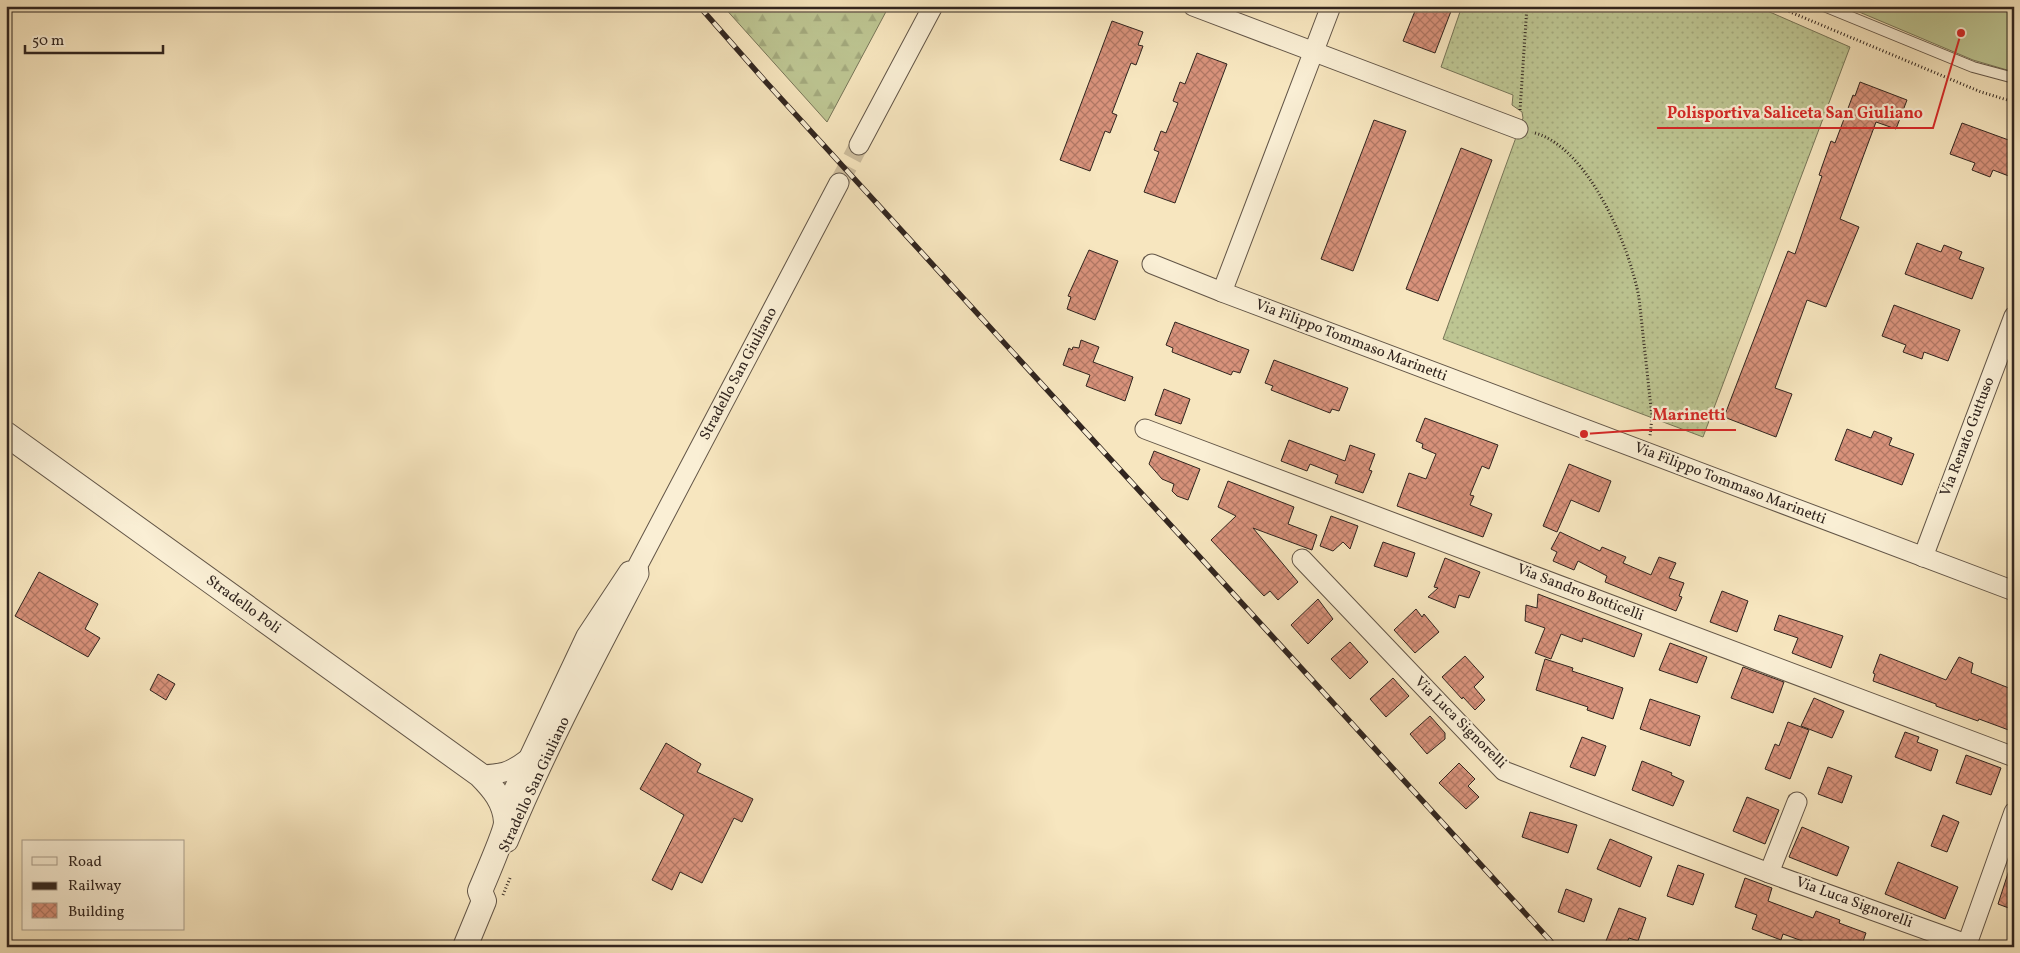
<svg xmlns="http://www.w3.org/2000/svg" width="2020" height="953" viewBox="0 0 2020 953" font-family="Vollkorn,serif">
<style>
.grass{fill:url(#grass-dots);stroke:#777558}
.forest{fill:url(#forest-firs);stroke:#777558}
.pitch{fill:#bdc592;stroke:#777558}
.building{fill:url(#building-cross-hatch);stroke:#31251f}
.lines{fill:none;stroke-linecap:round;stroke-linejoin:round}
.minor-tunnel{stroke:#cfbf9f;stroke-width:19;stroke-dasharray:19 9;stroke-linecap:butt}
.service-casing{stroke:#625547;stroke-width:12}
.minor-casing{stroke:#625547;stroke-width:21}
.tertiary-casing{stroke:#625547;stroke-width:26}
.path{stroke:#31251f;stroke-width:3;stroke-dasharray:1 2.5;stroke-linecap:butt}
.service{stroke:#faefd5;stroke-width:10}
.minor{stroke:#faefd5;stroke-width:19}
.tertiary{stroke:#faefd5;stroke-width:24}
.rail-casing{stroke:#31251f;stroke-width:5.5}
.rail{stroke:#faefd5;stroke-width:4;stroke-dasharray:11;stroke-linecap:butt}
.labels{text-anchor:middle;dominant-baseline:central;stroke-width:4.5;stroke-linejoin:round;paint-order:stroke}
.street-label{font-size:15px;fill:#31251f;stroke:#faefd5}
.leader{fill:none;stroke:#d62828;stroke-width:2}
.callout-dot{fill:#d62828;stroke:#faefd5;stroke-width:2}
.callout-label{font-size:16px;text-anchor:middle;font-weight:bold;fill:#d62828;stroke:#faefd5;stroke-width:4.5;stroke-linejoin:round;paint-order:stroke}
</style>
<defs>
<pattern id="grass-dots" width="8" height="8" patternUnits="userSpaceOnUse" patternTransform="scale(1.25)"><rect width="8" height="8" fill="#bdc592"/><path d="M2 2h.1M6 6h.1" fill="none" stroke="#a3a97d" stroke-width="1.8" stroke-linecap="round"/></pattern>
<pattern id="forest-firs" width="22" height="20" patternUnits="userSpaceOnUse" patternTransform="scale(1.25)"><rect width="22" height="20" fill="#bdc592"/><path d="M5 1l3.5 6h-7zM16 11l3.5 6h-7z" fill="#a3a97d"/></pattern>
<pattern id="building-cross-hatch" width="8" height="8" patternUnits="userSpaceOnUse" patternTransform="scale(1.25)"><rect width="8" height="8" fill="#d8927b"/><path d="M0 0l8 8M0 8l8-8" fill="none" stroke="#b07764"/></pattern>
</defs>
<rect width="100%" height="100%" fill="#f7e6bf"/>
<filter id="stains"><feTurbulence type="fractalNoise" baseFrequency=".004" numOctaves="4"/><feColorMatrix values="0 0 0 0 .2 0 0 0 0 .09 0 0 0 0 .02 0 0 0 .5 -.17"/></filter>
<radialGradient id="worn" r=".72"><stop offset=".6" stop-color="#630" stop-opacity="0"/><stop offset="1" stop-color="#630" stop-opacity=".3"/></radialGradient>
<path class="grass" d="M1462 6H1756L1850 47 1703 437 1443 339 1523 118 1522 112 1512 105 1513 95 1441 67Z"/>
<path class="forest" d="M723 6H889L827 122Z"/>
<path class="pitch" d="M1845 6H2014V72L1973 60Z"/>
<g class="building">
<path d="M1417 6H1453L1435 53 1403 41Z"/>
<path d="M1112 21 1143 32 1138 45 1143 46 1136 65 1131 63 1112 113 1117 115 1110 133 1105 131 1090 171 1060 160Z"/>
<path d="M1197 53 1227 64 1175 203 1144 192 1159 152 1154 150 1161 131 1166 133 1178 103 1173 101 1180 82 1185 84Z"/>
<path d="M1860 82 1907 100 1896 129 1876 122 1840 219 1859 227 1826 307 1807 300 1775 388 1792 394 1776 437 1724 417 1788 251 1795 254 1822 176 1819 175 1831 141 1835 143 1853 95 1855 96Z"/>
<path d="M1374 120 1406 131 1353 271 1321 259Z"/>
<path d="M1962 123 2014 142V178L1993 170 1990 177 1972 170 1975 163 1950 154Z"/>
<path d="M1461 148 1492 160 1438 301 1406 289Z"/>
<path d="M1917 243 1941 252 1944 245 1962 252 1959 259 1984 268 1972 299 1905 274Z"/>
<path d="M1089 250 1118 261 1095 320 1067 309 1071 297 1068 296Z"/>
<path d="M1894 305 1960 330 1948 361 1924 352 1922 359 1903 352 1906 345 1882 336Z"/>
<path d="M1175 322 1249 350 1240 373 1233 371 1231 375 1172 352 1173 348 1166 345Z"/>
<path d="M1081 340 1099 347 1093 362 1133 377 1125 401 1086 386 1090 375 1063 365 1069 348 1072 350 1073 347 1079 348Z"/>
<path d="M1274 360 1348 388 1339 411 1332 409 1330 413 1271 390 1273 386 1265 383Z"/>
<path d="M1164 389 1190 399 1181 424 1155 415Z"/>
<path d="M1425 418 1498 445 1489 469 1482 466 1470 495 1474 496 1470 505 1492 514 1483 537 1397 506 1409 473 1426 479 1436 454 1422 448 1423 444 1416 441Z"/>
<path d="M1847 429 1871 438 1874 431 1892 438 1889 445 1914 454 1902 485 1835 460Z"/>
<path d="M1289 440 1345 461 1350 445 1375 454 1369 470 1372 471 1363 493 1335 483 1338 475 1310 464 1307 471 1281 461Z"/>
<path d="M1154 451 1200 469 1188 500 1177 496 1172 491 1174 484 1162 479 1149 464Z"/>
<path d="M1569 464 1611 481 1599 512 1571 500 1557 532 1543 526Z"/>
<path d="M1228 481 1294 507 1288 524 1317 535 1312 550 1253 528 1298 582 1278 600 1270 591 1264 596 1211 540 1236 516 1218 507Z"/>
<path d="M1331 516 1358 526 1350 549 1343 542 1333 551 1320 546Z"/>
<path d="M1560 532 1600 551 1602 547 1626 557 1623 563 1651 575 1659 557 1676 563 1669 578 1684 583 1679 596 1682 597 1676 611 1605 582 1607 576 1578 561 1574 570 1553 561 1557 552 1551 549Z"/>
<path d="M1383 542 1415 553 1407 577 1374 566Z"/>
<path d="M1445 558 1480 572 1469 598 1459 595 1455 608 1428 597 1438 588 1434 587Z"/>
<path d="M39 572 98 604 85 629 100 638 88 657 15 616Z"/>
<path d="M1722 591 1748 601 1737 632 1710 622Z"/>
<path d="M1538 594 1642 634 1634 657 1583 638 1582 642 1561 634 1551 659 1535 653 1545 628 1525 621 1526 605 1537 608Z"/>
<path d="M1318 599 1333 619 1308 644 1291 625Z"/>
<path d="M1416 609 1422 617 1424 614 1439 632 1415 653 1394 630Z"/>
<path d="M1779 615 1843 636 1831 668 1792 653 1798 638 1774 630Z"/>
<path d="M1350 642 1368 662 1350 679 1331 659Z"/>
<path d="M1670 643 1707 657 1697 683 1659 670Z"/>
<path d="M1880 654 1946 680 1959 657 1973 663 1971 673 2014 690V732L1979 719 1978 721 1936 706V704L1873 681 1875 674 1873 673Z"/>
<path d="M1465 656 1484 677 1474 687 1485 700 1475 710 1463 697 1462 699 1442 677Z"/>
<path d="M1545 659 1573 668 1572 671 1623 688 1613 719 1587 710 1588 707 1536 690Z"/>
<path d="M1743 667 1784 682 1773 713 1731 698Z"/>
<path d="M158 674 175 684 166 700 150 690Z"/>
<path d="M1393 678 1409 696 1386 717 1370 699Z"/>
<path d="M1814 698 1844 711 1832 738 1801 726Z"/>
<path d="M1650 699 1700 716 1690 746 1640 729Z"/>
<path d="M1430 716 1445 733V739L1427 754 1410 734Z"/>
<path d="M1788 722 1809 730 1790 779 1765 769 1775 744 1779 746Z"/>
<path d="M1905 732 1919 737 1917 742 1938 750 1931 771 1895 757Z"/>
<path d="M1582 737 1606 746 1595 776 1570 767Z"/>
<path d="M666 743 701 764 697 772 753 799 742 822 734 818 702 883 680 872 672 890 652 880 684 815 640 789Z"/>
<path d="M1966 755 2001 768 1991 795 1956 783Z"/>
<path d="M1642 761 1672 773 1671 775 1684 781 1673 806 1632 790Z"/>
<path d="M1459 763 1475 779 1468 786 1479 797 1466 809 1439 783Z"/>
<path d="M1828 767 1852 776 1842 803 1818 794Z"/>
<path d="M1747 797 1779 810 1765 844 1733 831Z"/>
<path d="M1530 812 1577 825 1568 853 1522 837Z"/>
<path d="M1943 815 1959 822 1947 852 1931 846Z"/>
<path d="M1802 827 1849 847 1837 876 1789 857Z"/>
<path d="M1610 839 1652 857 1640 887 1597 869Z"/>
<path d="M1898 862 1958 887 1945 919 1885 894Z"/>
<path d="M2011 864 2014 865V910L1998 904Z"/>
<path d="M1678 865 1704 874 1693 905 1667 896Z"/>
<path d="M1745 878 1772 888 1768 901 1813 918 1816 911 1840 920 1839 923 1866 933 1861 947H1819L1783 934 1781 940 1752 929 1757 915 1735 907Z"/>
<path d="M1566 889 1592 899 1584 922 1558 912Z"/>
<path d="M1619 908 1646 918 1638 941 1629 938 1625 947 1606 941Z"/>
</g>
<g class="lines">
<path class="minor-tunnel" d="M839 183 859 145"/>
<g class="service-casing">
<path id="service" d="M1824 6 1973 67 2014 78"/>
</g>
<g class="minor-casing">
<g id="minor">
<path d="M1193 6 1518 129"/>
<path d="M1331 6 1222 292 2014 591"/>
<path d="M859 145 933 6"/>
<path d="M1152 264 1222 292"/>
<path d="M1145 429 2014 757"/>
<path d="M1923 557 2014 316"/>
<path d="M1302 559 1504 771 1769 873 1966 944"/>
<path d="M480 775C501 774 509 773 526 760"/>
<path d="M504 810 586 636 629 571"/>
<path d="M508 842C546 750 593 662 639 574L638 565 839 183"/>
<path d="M1769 873 1797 802"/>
<path d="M1966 947 2014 812"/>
</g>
</g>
<g class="tertiary-casing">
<path id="tertiary" d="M6 434 480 775C493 788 505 802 506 822 506 831 485 879 480 891L484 901 465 947"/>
</g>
<g class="path">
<path d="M1776 6 1981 92 2014 102"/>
<path d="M1520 110 1527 6"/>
<path d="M1535 133C1589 148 1630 247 1639 298L1652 417 1650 436"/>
<path d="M503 895 510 878"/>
</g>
<use href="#service" class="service"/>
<use href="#minor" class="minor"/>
<use href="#tertiary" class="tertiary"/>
<g class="rail-casing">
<path id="rail" d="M699 6 765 81 1556 947"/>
</g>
<use href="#rail" class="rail"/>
</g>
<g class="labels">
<g class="street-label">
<text transform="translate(1351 341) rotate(21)">Via Filippo Tommaso Marinetti</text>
<text transform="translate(739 374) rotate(-62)">Stradello San Giuliano</text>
<text transform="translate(1968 437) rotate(-69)">Via Renato Guttuso</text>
<text transform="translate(1730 484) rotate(21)">Via Filippo Tommaso Marinetti</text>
<text transform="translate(1580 593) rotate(21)">Via Sandro Botticelli</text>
<text transform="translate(243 605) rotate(36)">Stradello Poli</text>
<text transform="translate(1460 723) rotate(45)">Via Luca Signorelli</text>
<text transform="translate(535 785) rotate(-65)">Stradello San Giuliano</text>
<text transform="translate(1854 903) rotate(20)">Via Luca Signorelli</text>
</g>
</g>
<path class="leader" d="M1961 33L1933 128H1657M1584 434L1642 430H1736"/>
<g class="callout-dot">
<circle cx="1961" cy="33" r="5"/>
<circle cx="1584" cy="434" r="5"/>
</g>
<g class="callout-label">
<text x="1795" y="118">Polisportiva Saliceta San Giuliano</text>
<text x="1689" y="420">Marinetti</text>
</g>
<rect width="2020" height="953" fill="none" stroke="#f7e6bf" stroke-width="25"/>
<rect x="8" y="8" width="2005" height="938" fill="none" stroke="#31251f" stroke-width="2.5"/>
<rect x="12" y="12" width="1995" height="928" fill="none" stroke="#31251f"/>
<rect x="22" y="840" width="162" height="90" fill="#faefd5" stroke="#aa9e8c"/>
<rect x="32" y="857" width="25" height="8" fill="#faefd5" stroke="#aa9e8c"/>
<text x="68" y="866" font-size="15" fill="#31251f">Road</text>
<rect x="32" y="882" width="25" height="8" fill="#31251f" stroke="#aa9e8c"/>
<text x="68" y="890" font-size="15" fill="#31251f">Railway</text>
<rect x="32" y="903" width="25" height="15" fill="url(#building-cross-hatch)" stroke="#aa9e8c"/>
<text x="68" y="916" font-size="15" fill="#31251f">Building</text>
<path d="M25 45v8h138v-8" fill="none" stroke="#31251f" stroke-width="2.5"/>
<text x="32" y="45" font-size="15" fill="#31251f" stroke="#faefd5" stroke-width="4" paint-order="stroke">50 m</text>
<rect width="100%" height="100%" filter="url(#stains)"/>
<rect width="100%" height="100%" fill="url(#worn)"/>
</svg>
